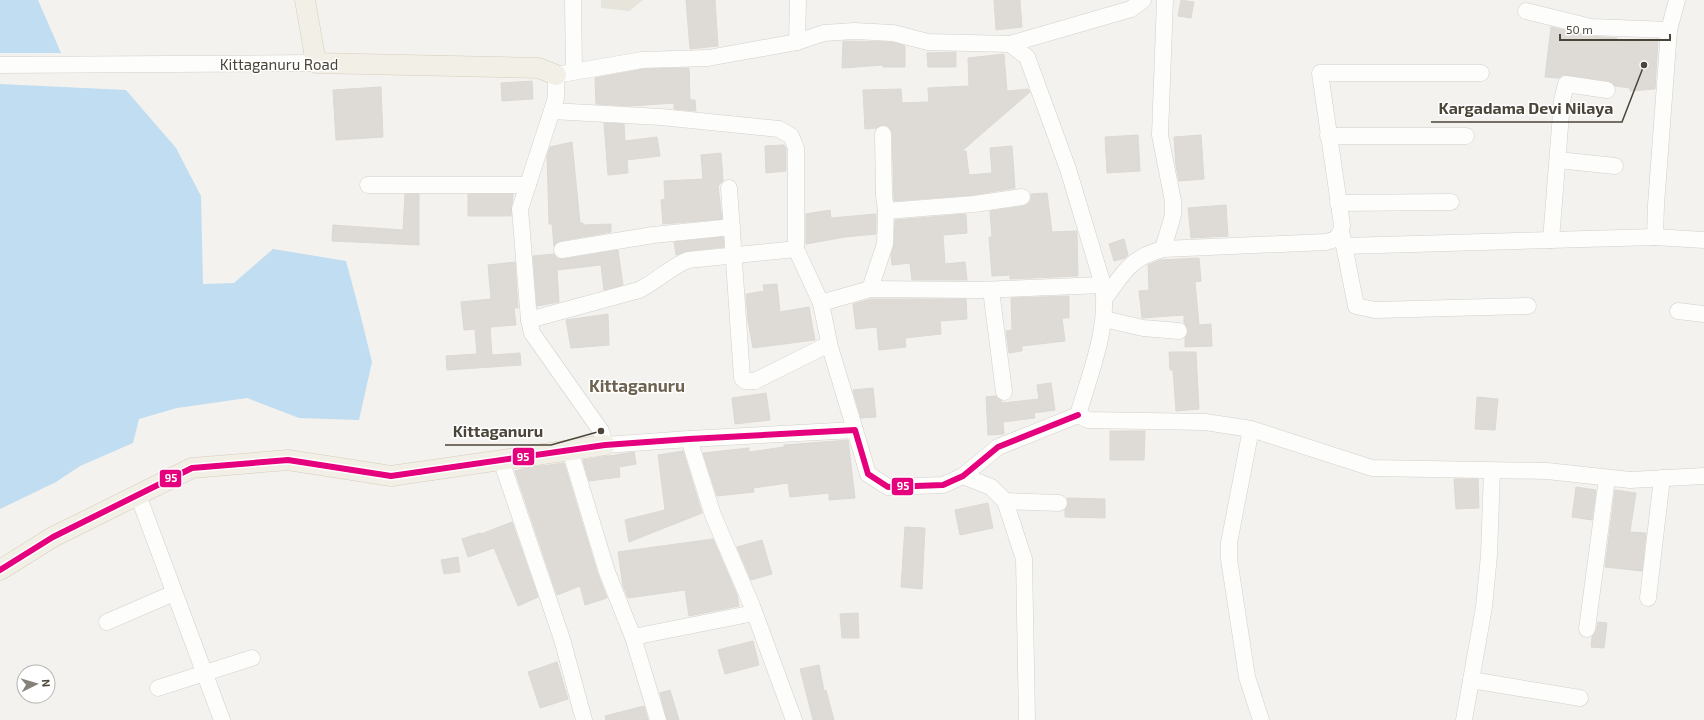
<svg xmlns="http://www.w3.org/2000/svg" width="1704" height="720" viewBox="0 0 1704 720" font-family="'Exo 2',sans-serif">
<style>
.residential{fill:#e7e4dc}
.water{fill:#c0ddf1}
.building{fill:#dedbd6;stroke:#dcd9d4}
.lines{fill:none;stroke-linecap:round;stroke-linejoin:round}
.minor-casing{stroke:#d2d0cb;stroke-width:17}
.major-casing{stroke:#d6cebb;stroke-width:21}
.minor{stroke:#fdfdfc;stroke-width:16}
.major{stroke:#f2efe6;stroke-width:20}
.bus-1-casing{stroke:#fff;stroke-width:9}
.bus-1{stroke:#e5007d;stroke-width:6}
.labels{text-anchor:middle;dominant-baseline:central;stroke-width:3;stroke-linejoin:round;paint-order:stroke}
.street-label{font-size:15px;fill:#4b4439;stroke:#fff}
.quarter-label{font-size:17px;font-weight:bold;fill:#6e6250;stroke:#fff}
.leader{fill:none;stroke:#4b4439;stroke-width:1.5}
.callout-dot{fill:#4b4439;stroke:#fff;stroke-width:1.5}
.callout-label{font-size:16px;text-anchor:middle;font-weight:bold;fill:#4b4439;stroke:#fff;stroke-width:3;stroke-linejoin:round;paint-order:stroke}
.line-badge{stroke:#fff;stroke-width:1.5}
.badge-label{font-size:11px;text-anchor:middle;font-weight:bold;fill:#fff}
</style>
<rect width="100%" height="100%" fill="#f4f2ee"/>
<path class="residential" d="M601 0H643L629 11 601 8Z"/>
<g class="water">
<path d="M0 0H38L61 53H0Z"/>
<path d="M0 84 126 90 176 148 201 196 203 284 234 283 273 249 346 261 362 321 372 362 359 420 299 418 247 398 177 408 139 419 133 443 80 466 56 482 0 509Z"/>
</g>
<g class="building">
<path d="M686 0H715L718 46 690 49Z"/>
<path d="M994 0H1020L1022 27 996 30Z"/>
<path d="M1181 0 1194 2 1191 18 1178 16Z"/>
<path d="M1551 27 1589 36 1617 38V42L1658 39 1655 89 1630 91V88L1615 86 1608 81 1567 75H1562L1559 78 1545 77Z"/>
<path d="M843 41 892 42 905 46V67H883V65L842 68Z"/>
<path d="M956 52V67H928L927 53Z"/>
<path d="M1004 54 1007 91 1028 89 1030 92 962 151H966L969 175 992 173 990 148 1012 146 1015 188 973 195 894 201 892 133 888 126 883 125 876 128 865 129 863 90 901 89 902 103 929 102 928 88 969 86 968 58Z"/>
<path d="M689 68 690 100H695L696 111 674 109V103L630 106 596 104 595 78 643 69Z"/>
<path d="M532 81 533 99 502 101 501 83Z"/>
<path d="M381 87 383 137 336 140 333 90Z"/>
<path d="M604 123 624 124 625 141 657 137 660 156 627 160 628 173 608 175Z"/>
<path d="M1138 135 1140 171 1107 173 1105 137Z"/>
<path d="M1201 135 1204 179 1179 181 1176 166 1174 137Z"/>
<path d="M572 142 580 223H583V225L611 224V232L560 241 554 246 552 224H549L547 156 550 147Z"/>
<path d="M784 145 786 149V171L766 173 765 146Z"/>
<path d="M721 153 723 181 718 186 722 219 663 224 661 200 665 199 664 181 703 179 701 155Z"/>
<path d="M1047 193 1052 232 1077 231 1078 276 1010 279V275L992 276 989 237H992L990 211 1024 206 1031 201V194Z"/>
<path d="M405 194H419V245L332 241 333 225 403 230Z"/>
<path d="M468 194H513L511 216H468Z"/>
<path d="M1226 205 1228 236 1191 238 1188 208Z"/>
<path d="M830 210 831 218 876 214V234L845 237 806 244V214Z"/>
<path d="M966 214 967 233 943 235 945 264 965 262 967 280H912L910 263 892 265 891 255 894 244 895 220Z"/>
<path d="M723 237 724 247 687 251 676 255 674 242Z"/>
<path d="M1124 239 1128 255 1125 258 1114 261 1109 244Z"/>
<path d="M618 250 623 285 604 290 601 265 557 270 559 302 537 306 533 256 554 254 558 259H564Z"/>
<path d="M1199 258 1201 281 1195 282 1199 325 1211 324 1212 346 1185 347V338L1188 331 1187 327 1184 323V315L1142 318 1139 291 1149 290 1148 265 1160 260Z"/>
<path d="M515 262 518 308H514L516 325 490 327 492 355 520 353 521 365 447 370 446 356 477 354 475 329 464 330 461 302 491 299 488 265Z"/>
<path d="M777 284 780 312 809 307 815 340 753 348 748 321 746 294 764 291 763 285Z"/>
<path d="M1069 296V318H1062L1065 341 1022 346V351L1009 353 1006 331 1012 330 1011 298Z"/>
<path d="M871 299H966L967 319 940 321 941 334 905 338 906 347 879 350 877 327 856 329 853 304Z"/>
<path d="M608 314 609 345 571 348 566 320Z"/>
<path d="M1169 352H1196L1199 409 1176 411 1173 370H1170Z"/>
<path d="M1051 383 1055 410 1034 413 1035 418 1003 422 1004 434 988 435 986 397 996 396 1002 401V403L1039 399 1037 385Z"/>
<path d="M873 388 876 417 861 418 853 390Z"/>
<path d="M766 393 770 420 735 424 732 398Z"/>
<path d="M1477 397 1498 399 1495 430 1475 429Z"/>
<path d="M1110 431H1145L1144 460H1110Z"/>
<path d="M848 440 855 498 829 500V493L790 497 788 483 753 488 754 492 717 496 703 453 749 448V452L784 447V445Z"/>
<path d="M683 451 702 513 629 542 625 520 665 510 658 455Z"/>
<path d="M634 452 636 464 619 467 620 477 589 481 583 460Z"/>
<path d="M564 463 598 575 607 598 585 605 580 586 557 595 515 471 526 468Z"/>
<path d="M1454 479H1478L1479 508 1456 509Z"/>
<path d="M1576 487 1596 490 1592 520 1572 517Z"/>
<path d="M1615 490 1636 493 1630 532 1646 533 1642 571 1605 567Z"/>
<path d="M1067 498 1105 499V518L1065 517V510L1068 504Z"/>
<path d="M988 503 993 528 960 535 955 510Z"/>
<path d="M512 522 538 597 518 606 494 548 468 557 462 539 480 533 481 534Z"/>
<path d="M905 527 925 528 922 589 901 587Z"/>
<path d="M713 539 737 595 739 606 689 616 685 590 628 598 623 586 618 552Z"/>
<path d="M762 540 772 574 751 580 737 547Z"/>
<path d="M458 557 460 572 444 574 441 560Z"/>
<path d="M858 613 859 638H842L840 614Z"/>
<path d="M1598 622 1607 623 1604 648 1591 647 1592 637 1596 631Z"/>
<path d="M753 641 759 665 725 674 718 650Z"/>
<path d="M557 662 568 699 540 708 528 672Z"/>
<path d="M819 665 824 691 826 690 834 720H813L800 669Z"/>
<path d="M670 690 679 720H667L660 693Z"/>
<path d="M644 706 648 720H606L605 716Z"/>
</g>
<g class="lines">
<g class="minor-casing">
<g id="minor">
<path d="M573 0 574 71"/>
<path d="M1526 11 1591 27 1669 30"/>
<path d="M854 31 893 33 928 42 1010 44 1027 57 1068 169 1103 285C1109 329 1090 373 1078 415L998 447 963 476 943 485 888 487 868 474 855 430 689 439 605 445 601 431 532 333 529 320 520 209 556 98V75L642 60 708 58 797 42 824 33Z"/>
<path d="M797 42 798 0"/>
<path d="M1010 44 1131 9 1143 0"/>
<path d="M0 65 316 63"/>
<path d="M552 111 661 117 779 129 791 136 796 148V249L821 303 830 347 855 430"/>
<path d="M1328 136H1466"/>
<path d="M1558 160 1615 166"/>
<path d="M368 185H528"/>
<path d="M729 188 742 378 745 381H755L829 344"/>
<path d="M1338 203 1451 202"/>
<path d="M886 211 974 204 1022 197"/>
<path d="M1342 235 1356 306 1375 310 1528 306"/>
<path d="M1655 237 1704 240"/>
<path d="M1551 240 1562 101 1566 84 1607 90"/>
<path d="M1344 246 1655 237 1656 205 1669 30 1677 0"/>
<path d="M1163 249 1173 215V201L1160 135 1165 0"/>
<path d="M562 250 653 235 732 227"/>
<path d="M870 289 885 244 886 211 884 195 883 134"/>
<path d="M991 290 1004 392"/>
<path d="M1105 298C1124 272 1130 258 1163 249L1326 242C1336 240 1341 236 1342 225L1320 73H1481"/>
<path d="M821 303 870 289 978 290 1103 285"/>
<path d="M1678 311 1704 314"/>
<path d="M1104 319 1143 328 1179 331"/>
<path d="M529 320 639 290C656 282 670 267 688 260L796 249"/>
<path d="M1078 415 1088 420 1205 422 1251 429 1372 468 1547 471 1630 480 1704 476"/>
<path d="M1251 429 1229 543V559L1247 677 1261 720"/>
<path d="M689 439 713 515 752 606 794 720"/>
<path d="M570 450 607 572 633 637 658 720"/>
<path d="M501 460 562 639 584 720"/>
<path d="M963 476 991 487 1005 501 1024 559 1027 720"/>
<path d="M138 495 222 720"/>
<path d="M1005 501 1059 503"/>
<path d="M1648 598 1662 478"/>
<path d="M107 622 174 593"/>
<path d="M1587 629 1607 478"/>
<path d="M633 637 754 613"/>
<path d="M1471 680 1580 698"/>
<path d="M158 688 252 658"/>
<path d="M1464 720 1484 607 1489 555 1492 471"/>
</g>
</g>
<g class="major-casing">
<g id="major">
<path d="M305 0 316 63 539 68 556 75"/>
<path d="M0 570 53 537 192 468 288 460 391 476 605 445"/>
</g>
</g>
<use href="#minor" class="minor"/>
<use href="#major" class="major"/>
<g class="bus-1-casing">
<path id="bus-1" d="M0 570 53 537 192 468 288 460 391 476 605 445 689 439 855 430 868 474 888 487 943 485 963 476 998 447 1078 415"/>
</g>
<use href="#bus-1" class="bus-1"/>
</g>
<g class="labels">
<g class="street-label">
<text x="279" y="64">Kittaganuru Road</text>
</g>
<g class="quarter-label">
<text x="637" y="385">Kittaganuru</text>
</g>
</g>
<path class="leader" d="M1644 65L1622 122H1431M601 431L551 445H445"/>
<g class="callout-dot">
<circle cx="1644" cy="65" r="4"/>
<circle cx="601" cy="431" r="4"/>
</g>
<g class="callout-label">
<text x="1526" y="114">Kargadama Devi Nilaya</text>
<text x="498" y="437">Kittaganuru</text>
</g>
<g class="line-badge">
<rect x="512" y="447" width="23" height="19" rx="4" fill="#e5007d"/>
<rect x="159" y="469" width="23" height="19" rx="4" fill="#e5007d"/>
<rect x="891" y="477" width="23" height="19" rx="4" fill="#e5007d"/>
</g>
<g class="badge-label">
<text x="523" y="461">95</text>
<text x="171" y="482">95</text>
<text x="903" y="490">95</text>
</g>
<g transform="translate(36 684) rotate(85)"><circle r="19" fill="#ffffff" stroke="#b7b4b0"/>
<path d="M0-3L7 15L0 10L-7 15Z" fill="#868178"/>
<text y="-6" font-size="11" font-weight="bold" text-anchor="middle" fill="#4b4439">N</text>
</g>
<path d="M1560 34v6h110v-6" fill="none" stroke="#4b4439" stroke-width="2"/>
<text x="1566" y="34" font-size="12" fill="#4b4439" stroke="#ffffff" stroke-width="3" paint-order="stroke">50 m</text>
</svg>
